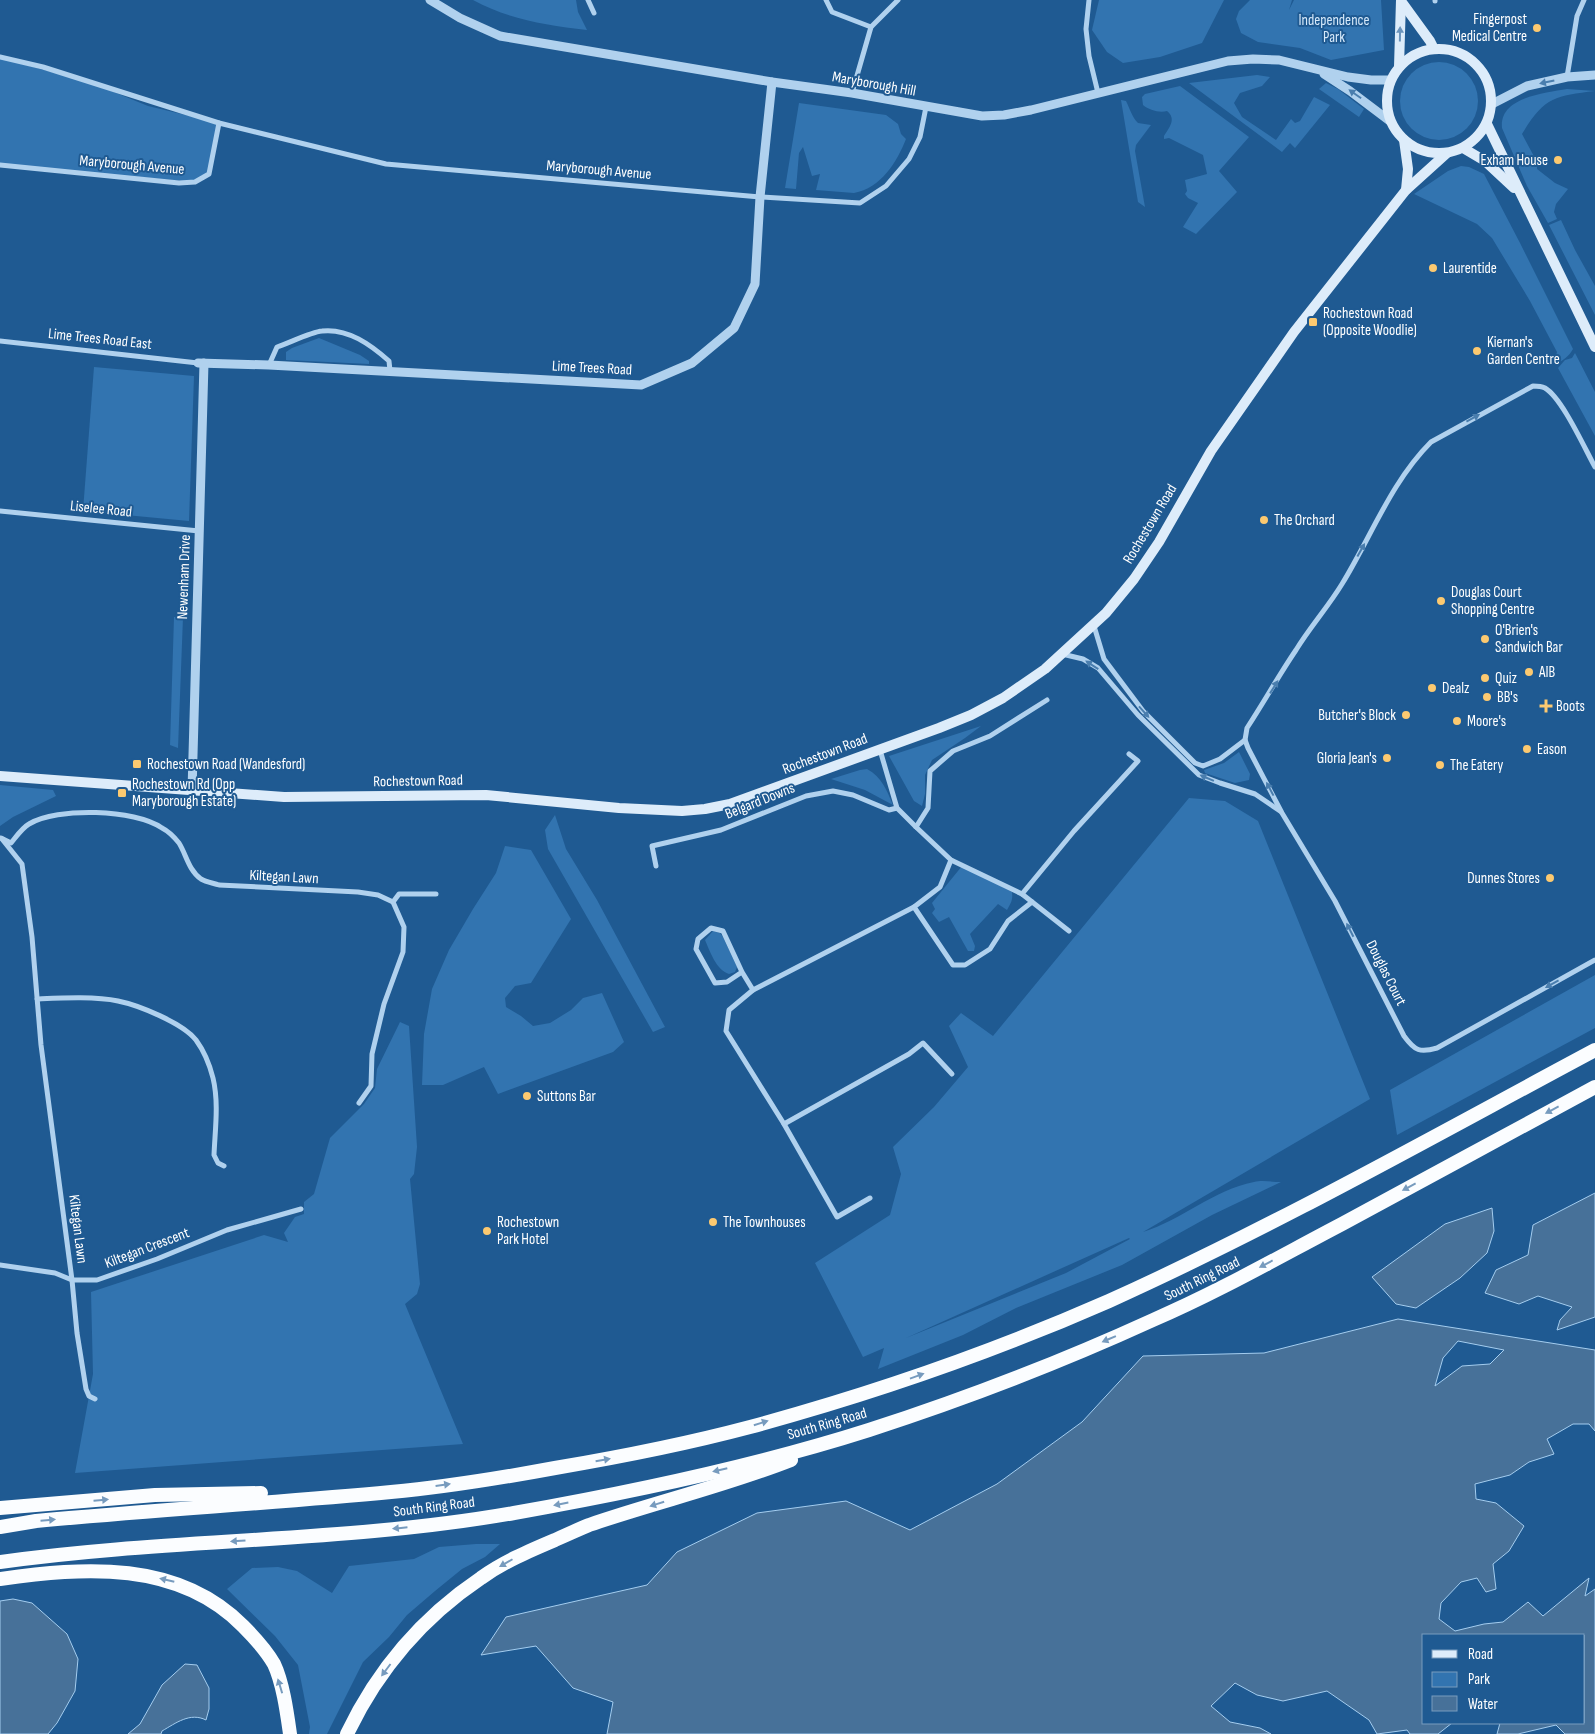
<svg xmlns="http://www.w3.org/2000/svg" width="1595" height="1734" viewBox="0 0 1595 1734" font-family="'Sofia Sans Condensed',sans-serif">
<style>
.green{fill:#3274b0;fill-rule:evenodd}
.water{fill:#477199;stroke:#a4cdef;fill-rule:evenodd}
.lines{fill:none;stroke-linecap:round;stroke-linejoin:round}
.minor{stroke:#b0d1ee;stroke-width:5}
.tertiary{stroke:#b0d1ee;stroke-width:9}
.secondary{stroke:#ddecfa;stroke-width:10}
.trunk{stroke:#fbfdff;stroke-width:14}
.oneway{fill:#6b94bc}
.oneway2{fill:#4a7eae}
.oneway3{fill:#779bbe}
.poi-dot{fill:#fcc970;stroke:#1f5a92;stroke-width:2}
.labels{text-anchor:middle;dominant-baseline:central;stroke-width:4;stroke-linejoin:round;paint-order:stroke}
.poi-label{font-size:15px;fill:#fff;stroke:#1f5a92;text-anchor:start}
.park-label{font-size:15px;fill:#d6e9fa;stroke:#1f5a92}
.street-label{font-size:15px;fill:#fff;stroke:#1f5a92}
</style>
<rect width="100%" height="100%" fill="#1f5a92"/>
<g class="green">
<path d="M473 0H576L578 12 587 30C546 25 510 20 473 0Z"/>
<path d="M1099 0H1224L1202 43 1160 57 1123 63 1107 52 1092 30Z"/>
<path d="M1250 0H1292L1289 10 1294 0H1381L1384 50 1331 60 1300 48 1258 42 1241 33 1236 19 1239 11Z"/>
<path d="M0 58 92 83 148 106 219 123 209 174 195 182 0 165Z"/>
<circle cx="1439" cy="101" r="39"/>
<path d="M1257 75 1270 77 1262 86 1240 93 1234 103 1242 117 1276 140 1291 119 1295 123 1300 121 1314 97 1330 105 1295 148 1290 143 1282 152 1189 83Z"/>
<path d="M1326 83 1338 89 1364 109 1359 117 1319 89Z"/>
<path d="M1180 86 1249 137 1219 171 1237 192 1196 234 1183 227 1198 203 1188 198 1185 194 1187 191 1185 180 1207 174 1203 155 1169 138 1164 139V136C1169 128 1177 119 1167 111 1159 113 1149 110 1143 105L1142 97 1145 94Z"/>
<path d="M1567 89 1595 91C1555 96 1544 97 1522 134L1537 162V169L1555 183 1568 189 1556 204 1554 212 1557 219 1548 223 1527 186 1502 128C1499 97 1545 93 1567 89Z"/>
<path d="M1121 100 1126 101C1130 109 1132 117 1138 123L1151 125 1136 145 1135 151 1145 207 1138 202Z"/>
<path d="M799 103 886 115 898 124 901 134 906 139C897 162 881 188 854 193L816 190 820 174 812 176 803 147 799 153 796 189 785 188Z"/>
<path d="M1461 166 1469 167 1484 174 1520 243 1573 349C1569 356 1563 361 1555 364V359L1557 352 1530 301 1492 238 1477 224 1414 194 1448 171Z"/>
<path d="M1561 220 1575 250 1595 286V315L1549 225Z"/>
<path d="M319 338 360 355 369 361V364L286 360V352L292 348Z"/>
<path d="M1575 353 1595 392V436L1558 368 1565 360 1572 358Z"/>
<path d="M94 367 194 376 189 521 83 511Z"/>
<path d="M174 617H183L178 748 170 745Z"/>
<path d="M981 726 965 738 932 760 925 775V794L922 806 914 801 889 756Z"/>
<path d="M1239 752 1250 774 1249 780 1235 783 1205 773 1204 770 1224 763Z"/>
<path d="M867 769C882 777 887 791 893 805L865 790 831 779 860 770Z"/>
<path d="M0 785 53 790 56 796 13 817 0 826Z"/>
<path d="M1189 798 1225 801 1258 821 1370 1099 1143 1232C1182 1220 1213 1190 1254 1182 1262 1180 1273 1182 1281 1182L1212 1215 1122 1265 1016 1308 963 1335 878 1369 884 1348 863 1357 815 1263 890 1215 901 1174 893 1147 934 1107 968 1067 949 1026 961 1013 993 1036ZM1130 1239 1066 1273 906 1338 1129 1238Z"/>
<path d="M555 815 566 849 597 900 665 1027 653 1032 548 849 545 830Z"/>
<path d="M505 846 531 850 571 919 531 983 515 986 505 998 506 1007 521 1016 533 1026 550 1023 571 1010 583 998 602 993 624 1042 613 1052 498 1094 484 1067 443 1085H422L424 1034 432 989 449 950 473 909 496 873Z"/>
<path d="M962 866 1012 892C1013 900 1011 903 1007 910L998 904 970 934 975 946 974 951H968L949 917 939 922 932 913 935 909 932 903Z"/>
<path d="M713 931 720 933 723 937 737 967 735 972 729 974C716 970 710 951 705 940Z"/>
<path d="M1595 975V1028L1397 1135 1390 1090Z"/>
<path d="M400 1022 409 1026 417 1147 414 1174 410 1179 420 1284 417 1294 405 1304 463 1444 75 1473 93 1374 91 1292 264 1235 288 1242 284 1233 295 1217 304 1214V1202L314 1194 330 1138 364 1104 375 1088 377 1069Z"/>
<path d="M476 1544H500L485 1557 462 1569 435 1591 407 1615 389 1637 363 1662 327 1734H309L310 1727 298 1665 275 1636 227 1589 252 1568 278 1567 297 1571 332 1593 349 1566 414 1559 439 1547Z"/>
</g>
<g class="water">
<path d="M1595 1193V1317L1557 1330 1560 1320 1572 1307 1538 1296 1519 1304 1485 1293 1496 1270 1528 1255 1533 1225Z"/>
<path d="M1492 1208 1494 1231 1487 1253 1460 1278 1416 1308 1396 1304 1372 1277 1445 1224Z"/>
<path d="M1398 1319 1595 1350V1431L1589 1424H1573L1547 1439 1554 1454 1529 1462 1510 1475 1475 1484 1476 1499 1496 1503 1524 1526 1509 1551 1493 1564 1496 1589 1486 1592 1477 1578 1461 1582 1441 1603 1439 1619 1455 1631 1484 1624 1503 1622 1528 1602 1543 1616 1589 1578 1585 1596 1595 1589V1734H1565L1556 1725 1518 1734H1497L1500 1723H1584V1635H1424V1723H1452L1438 1734H1410L1407 1730 1377 1734 1369 1720 1327 1691 1283 1701 1257 1695 1235 1683 1211 1706 1230 1722 1260 1728 1271 1734H607L613 1702 573 1688 536 1646 481 1655 506 1617 647 1585 677 1552 757 1513 846 1501 910 1530 997 1484 1082 1422 1143 1356 1264 1353ZM1458 1341 1504 1350 1490 1364 1462 1366 1435 1386 1443 1358Z"/>
<path d="M13 1599 32 1603 67 1634 78 1659 75 1691 57 1723 48 1734H0V1601Z"/>
<path d="M185 1664 197 1665 209 1688V1709L206 1720C190 1712 176 1723 162 1731L161 1734H128L140 1724 162 1685Z"/>
</g>
<g class="lines">
<g class="minor">
<path d="M588 0 594 13"/>
<path d="M826 0 832 12 871 27"/>
<path d="M1089 0 1086 29 1089 56 1098 93"/>
<path d="M1435 1V0"/>
<path d="M0 57 43 67 219 123 386 164 760 197 860 203 886 186 909 159 920 137 926 107"/>
<path d="M1567 77 1577 16 1584 0"/>
<path d="M852 93 871 27 898 0"/>
<path d="M0 165 179 183 195 182 209 174 219 123"/>
<path d="M0 341 198 363"/>
<path d="M269 365 277 347C289 343 311 332 322 331 348 328 371 345 389 361L390 371"/>
<path d="M1595 467C1584 447 1562 398 1545 388 1541 386 1537 386 1533 386L1431 442C1391 482 1371 537 1342 584 1328 607 1310 627 1296 650 1279 675 1264 702 1247 728L1245 740 1248 748 1282 813 1335 901 1404 1036C1415 1051 1420 1053 1437 1048L1595 960"/>
<path d="M0 511 199 531"/>
<path d="M1094 626 1104 659 1143 711 1195 763 1203 766 1220 759 1245 740"/>
<path d="M1062 654 1083 659 1098 668 1138 715 1199 775 1220 783 1255 794 1280 811"/>
<path d="M880 750 897 808 916 827 951 860 1022 894 1069 931"/>
<path d="M916 827 928 808 930 771 953 751 990 736 1047 700"/>
<path d="M1 838 11 843C16 837 22 828 29 824 57 807 135 809 162 828 168 831 175 838 179 843 186 854 189 871 201 879 206 882 213 883 219 885L358 892 378 895 393 902 404 927 403 952 384 1004 372 1054 371 1086 359 1103"/>
<path d="M2 839 22 864 32 937 41 1045 72 1280 77 1333 86 1389 89 1396 95 1399"/>
<path d="M951 860 940 887 914 907 953 965H965L990 949 1008 921 1032 902"/>
<path d="M656 866 652 846 721 830 806 796 833 791 853 795 889 810 897 808"/>
<path d="M1022 894 1074 831 1138 761 1129 754"/>
<path d="M393 902 399 894H436"/>
<path d="M742 972 727 982 715 983 696 949 698 939 711 928 723 931 742 972 753 990"/>
<path d="M37 999C60 998 95 996 118 1001 138 1005 183 1023 196 1040 204 1051 210 1066 213 1078 219 1103 215 1130 214 1155L218 1163 224 1166"/>
<path d="M784 1124 909 1054 923 1043 952 1074"/>
<path d="M870 1198 837 1217 784 1124 726 1031 729 1010 753 990 914 907"/>
<path d="M0 1265 55 1273 72 1280H97L157 1259 227 1230 301 1209"/>
</g>
<g class="tertiary">
<path d="M430 0 460 18 500 36 772 82 852 93 982 116 1004 115 1031 110 1228 61 1253 59 1279 60 1348 77 1371 80H1391"/>
<path d="M1324 74 1350 91 1391 122"/>
<path d="M1492 104 1527 86 1567 77 1595 75"/>
<path d="M198 363 269 365 641 385 692 363 734 328 755 284 760 197 772 82"/>
<path d="M192 791 204 363"/>
</g>
<g class="secondary">
<path d="M1401 1 1430 41 1434 49"/>
<circle cx="1439" cy="101" r="52"/>
<path d="M1399 67 1401 0"/>
<path d="M1487 124 1595 347"/>
<path d="M1404 140 1408 169 1406 190"/>
<path d="M1463 148 1485 161 1514 188"/>
<path d="M0 776 284 797 486 795 619 808 682 811 705 809 730 804 939 728 971 715 1003 698 1045 669 1106 613 1134 579 1159 542 1211 451 1294 332 1406 190 1447 153"/>
</g>
<g class="trunk">
<path d="M0 1508 155 1495 261 1493"/>
<path d="M0 1527 36 1521C154 1510 273 1503 391 1492 446 1487 501 1478 555 1468 620 1457 686 1444 750 1427 872 1394 993 1352 1109 1301 1275 1226 1434 1136 1595 1050"/>
<path d="M0 1562C171 1538 344 1543 514 1513 633 1492 753 1467 869 1430 965 1399 1061 1362 1153 1320 1218 1292 1279 1257 1342 1224 1426 1178 1511 1133 1595 1087"/>
<path d="M0 1579C84 1567 178 1560 243 1626 254 1637 266 1650 274 1664 283 1683 287 1713 290 1734"/>
<path d="M347 1734C377 1671 423 1617 481 1578 503 1562 529 1551 555 1540 566 1535 577 1530 589 1525 656 1502 725 1486 791 1460"/>
</g>
</g>
<defs><path id="oneway-solid" d="M-6-.8H1V-3.2L6.5 0L1 3.2V.8H-6Z" transform="scale(1.25)"/></defs>
<use class="oneway" href="#oneway-solid" transform="translate(1400 34) rotate(-89)"/>
<g class="oneway2">
<use href="#oneway-solid" transform="translate(1547 82) rotate(168)"/>
<use href="#oneway-solid" transform="translate(1355 94) rotate(-145)"/>
<use href="#oneway-solid" transform="translate(1473 418) rotate(-29)"/>
<use href="#oneway-solid" transform="translate(1361 550) rotate(-61)"/>
<use href="#oneway-solid" transform="translate(1092 665) rotate(-147)"/>
<use href="#oneway-solid" transform="translate(1274 687) rotate(-58)"/>
<use href="#oneway-solid" transform="translate(1144 712) rotate(48)"/>
<use href="#oneway-solid" transform="translate(1207 778) rotate(-157)"/>
<use href="#oneway-solid" transform="translate(1270 789) rotate(-118)"/>
<use href="#oneway-solid" transform="translate(1350 930) rotate(-117)"/>
<use href="#oneway-solid" transform="translate(1552 984) rotate(151)"/>
</g>
<g class="oneway3">
<use href="#oneway-solid" transform="translate(1552 1110) rotate(152)"/>
<use href="#oneway-solid" transform="translate(1409 1187) rotate(152)"/>
<use href="#oneway-solid" transform="translate(1266 1264) rotate(152)"/>
<use href="#oneway-solid" transform="translate(1109 1339) rotate(157)"/>
<use href="#oneway-solid" transform="translate(917 1376) rotate(-20)"/>
<use href="#oneway-solid" transform="translate(761 1423) rotate(-17)"/>
<use href="#oneway-solid" transform="translate(603 1460) rotate(-10)"/>
<use href="#oneway-solid" transform="translate(720 1470) rotate(167)"/>
<use href="#oneway-solid" transform="translate(443 1485) rotate(-8)"/>
<use href="#oneway-solid" transform="translate(101 1500) rotate(-5)"/>
<use href="#oneway-solid" transform="translate(561 1504) rotate(169)"/>
<use href="#oneway-solid" transform="translate(657 1504) rotate(163)"/>
<use href="#oneway-solid" transform="translate(48 1520) rotate(-5)"/>
<use href="#oneway-solid" transform="translate(400 1528) rotate(174)"/>
<use href="#oneway-solid" transform="translate(238 1541) rotate(176)"/>
<use href="#oneway-solid" transform="translate(506 1563) rotate(150)"/>
<use href="#oneway-solid" transform="translate(167 1580) rotate(-167)"/>
<use href="#oneway-solid" transform="translate(386 1670) rotate(127)"/>
<use href="#oneway-solid" transform="translate(280 1686) rotate(-107)"/>
</g>
<g class="poi-dot">
<circle cx="1537" cy="28" r="5"/>
<circle cx="1558" cy="160" r="5"/>
<circle cx="1433" cy="268" r="5"/>
<rect x="1308" y="317" width="10" height="10" rx="2.5"/>
<circle cx="1477" cy="351" r="5"/>
<circle cx="1264" cy="520" r="5"/>
<circle cx="1441" cy="601" r="5"/>
<circle cx="1485" cy="639" r="5"/>
<circle cx="1529" cy="672" r="5"/>
<circle cx="1485" cy="678" r="5"/>
<circle cx="1432" cy="688" r="5"/>
<circle cx="1487" cy="697" r="5"/>
<path d="M1543.5 698.5h5v5h5v5h-5v5h-5v-5h-5v-5h5z"/>
<circle cx="1406" cy="715" r="5"/>
<circle cx="1457" cy="721" r="5"/>
<circle cx="1527" cy="749" r="5"/>
<circle cx="1387" cy="758" r="5"/>
<rect x="132" y="759" width="10" height="10" rx="2.5"/>
<circle cx="1440" cy="765" r="5"/>
<rect x="117" y="788" width="10" height="10" rx="2.5"/>
<circle cx="1550" cy="878" r="5"/>
<circle cx="527" cy="1096" r="5"/>
<circle cx="713" cy="1222" r="5"/>
<circle cx="487" cy="1231" r="5"/>
</g>
<g class="labels">
<g class="poi-label">
<text x="1527" y="19" text-anchor="end">Fingerpost<tspan x="1527" dy="17">Medical Centre</tspan></text>
<text x="1548" y="160" text-anchor="end">Exham House</text>
<text x="1443" y="268">Laurentide</text>
<text x="1323" y="313">Rochestown Road<tspan x="1323" dy="17">(Opposite Woodlie)</tspan></text>
<text x="1487" y="342">Kiernan's<tspan x="1487" dy="17">Garden Centre</tspan></text>
<text x="1274" y="520">The Orchard</text>
<text x="1451" y="592">Douglas Court<tspan x="1451" dy="17">Shopping Centre</tspan></text>
<text x="1495" y="630">O'Brien's<tspan x="1495" dy="17">Sandwich Bar</tspan></text>
<text x="1539" y="672">AIB</text>
<text x="1495" y="678">Quiz</text>
<text x="1442" y="688">Dealz</text>
<text x="1497" y="697">BB's</text>
<text x="1556" y="706">Boots</text>
<text x="1396" y="715" text-anchor="end">Butcher's Block</text>
<text x="1467" y="721">Moore's</text>
<text x="1537" y="749">Eason</text>
<text x="1377" y="758" text-anchor="end">Gloria Jean's</text>
<text x="147" y="764">Rochestown Road (Wandesford)</text>
<text x="1450" y="765">The Eatery</text>
<text x="132" y="784">Rochestown Rd (Opp<tspan x="132" dy="17">Maryborough Estate)</tspan></text>
<text x="1540" y="878" text-anchor="end">Dunnes Stores</text>
<text x="537" y="1096">Suttons Bar</text>
<text x="497" y="1222">Rochestown<tspan x="497" dy="17">Park Hotel</tspan></text>
<text x="723" y="1222">The Townhouses</text>
</g>
<g class="park-label">
<text x="1334" y="20">Independence<tspan x="1334" dy="17">Park</tspan></text>
</g>
<g class="street-label">
<text transform="translate(874 84) rotate(10)">Maryborough Hill</text>
<text transform="translate(132 165) rotate(5)">Maryborough Avenue</text>
<text transform="translate(599 170) rotate(5)">Maryborough Avenue</text>
<text transform="translate(100 339) rotate(6)">Lime Trees Road East</text>
<text transform="translate(592 368) rotate(3)">Lime Trees Road</text>
<text transform="translate(101 509) rotate(6)">Liselee Road</text>
<text transform="translate(1150 524) rotate(-59)">Rochestown Road</text>
<text transform="translate(184 577) rotate(-88)">Newenham Drive</text>
<text transform="translate(825 754) rotate(-21)">Rochestown Road</text>
<text transform="translate(418 781) rotate(-1)">Rochestown Road</text>
<text transform="translate(760 801) rotate(-22)">Belgard Downs</text>
<text transform="translate(284 877) rotate(3)">Kiltegan Lawn</text>
<text transform="translate(1386 973) rotate(63)">Douglas Court</text>
<text transform="translate(78 1229) rotate(83)">Kiltegan Lawn</text>
<text transform="translate(147 1248) rotate(-21)">Kiltegan Crescent</text>
<text transform="translate(1202 1279) rotate(-26)">South Ring Road</text>
<text transform="translate(827 1424) rotate(-16)">South Ring Road</text>
<text transform="translate(434 1507) rotate(-7)">South Ring Road</text>
</g>
</g>
<rect x="1422" y="1634" width="162" height="90" fill="#1f5a92" stroke="#799cbe"/>
<rect x="1432" y="1650" width="25" height="8" fill="#ddecfa" stroke="#799cbe"/>
<text x="1468" y="1659" font-size="15" fill="#ffffff">Road</text>
<rect x="1432" y="1672" width="25" height="15" fill="#3274b0" stroke="#799cbe"/>
<text x="1468" y="1684" font-size="15" fill="#ffffff">Park</text>
<rect x="1432" y="1696" width="25" height="15" fill="#477199" stroke="#799cbe"/>
<text x="1468" y="1709" font-size="15" fill="#ffffff">Water</text>
</svg>
